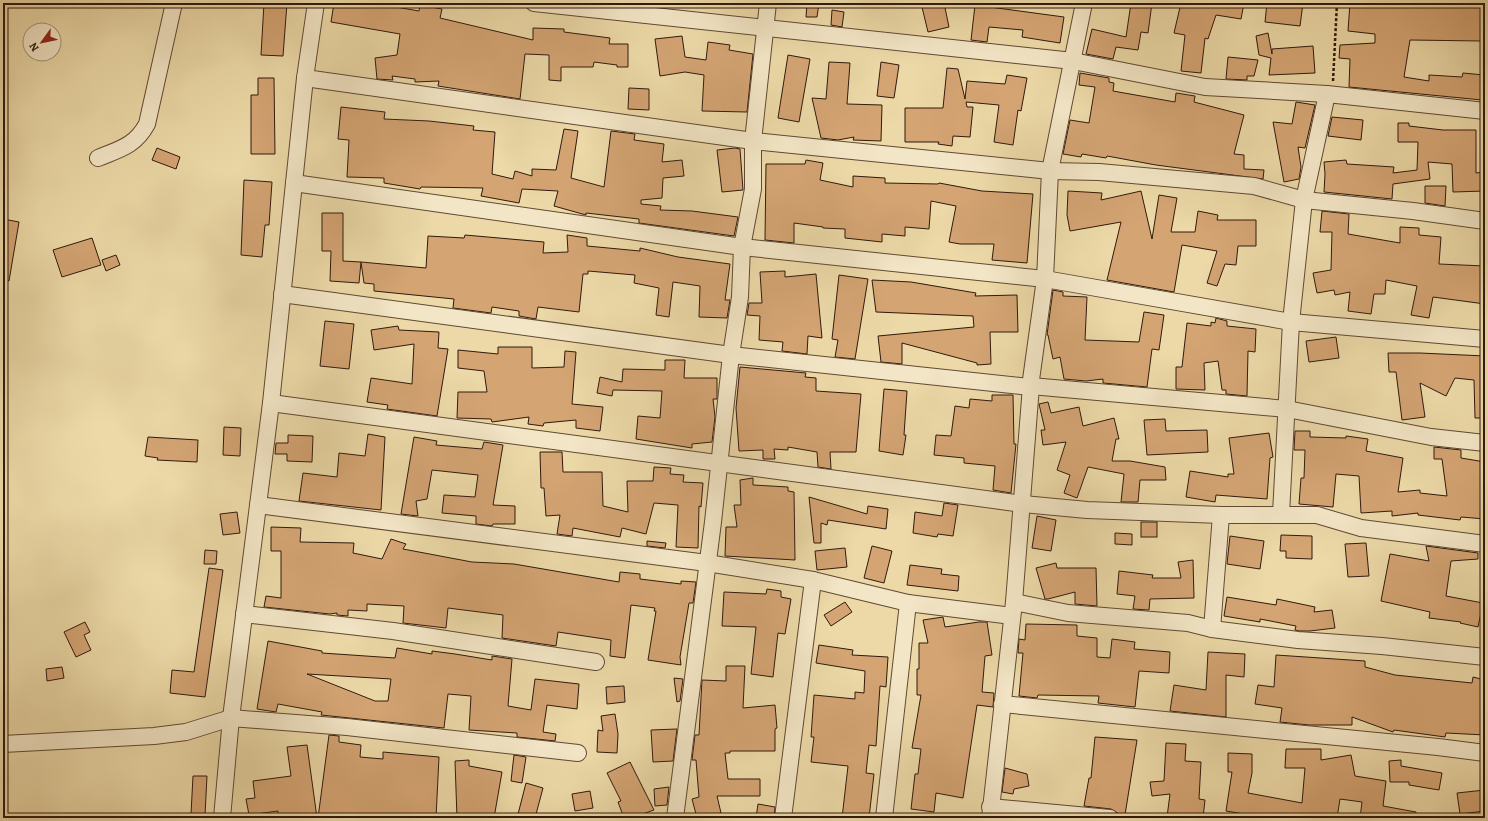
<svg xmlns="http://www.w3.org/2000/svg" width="1488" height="821" viewBox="0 0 1488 821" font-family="Alegreya,serif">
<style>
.building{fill:#d4a473;stroke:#31190d;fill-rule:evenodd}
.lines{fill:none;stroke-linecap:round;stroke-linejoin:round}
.street-casing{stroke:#604934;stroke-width:18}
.path{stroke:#31190d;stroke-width:2.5;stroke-dasharray:3 2;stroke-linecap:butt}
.street{stroke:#f3e6c6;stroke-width:16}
</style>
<rect width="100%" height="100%" fill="#ecd9a7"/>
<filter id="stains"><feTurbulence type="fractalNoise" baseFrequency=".005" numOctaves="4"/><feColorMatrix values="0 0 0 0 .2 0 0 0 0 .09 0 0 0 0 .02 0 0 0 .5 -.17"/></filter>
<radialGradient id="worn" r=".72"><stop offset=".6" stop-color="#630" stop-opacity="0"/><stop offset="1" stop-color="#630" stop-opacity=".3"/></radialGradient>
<g class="building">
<path d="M264 3H287L283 56 261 55Z"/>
<path d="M334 3H373L419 11 420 5 442 9 440 18 533 40V28L564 29V32L610 38 609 44H628V67H617V65L594 62 593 67H561V81L549 80V55L525 54 520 99 438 86 439 81 415 82V79L392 76 393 80 377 79 375 58 397 55 400 34 331 22Z"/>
<path d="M807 3H819L817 17H806Z"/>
<path d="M921 3H944L949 27 928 32Z"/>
<path d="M1131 3H1152L1148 33 1141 32 1138 50 1116 47 1113 59 1086 54 1092 29 1126 37Z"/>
<path d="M1181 3H1244L1241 19 1216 15 1208 39 1205 38 1201 73 1181 71 1185 35 1174 33Z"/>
<path d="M1267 3H1303L1300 26 1265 22Z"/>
<path d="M1350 3H1482V41L1410 40 1404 77 1429 81V75L1462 77 1463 73 1484 75 1482 100 1349 87 1350 59 1339 58 1340 45 1375 43V34L1348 31Z"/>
<path d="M975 5 1064 17 1060 43 1022 37 1023 30 989 27 987 42 971 40Z"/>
<path d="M832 10 844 12 842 27 831 25Z"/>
<path d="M1268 33 1272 54V49L1313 46 1315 73 1269 75 1271 58 1259 55 1256 36Z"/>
<path d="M682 36 685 57 706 60 708 42 730 45 729 50 753 54 747 112 702 111 704 75 685 72 660 76 655 39Z"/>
<path d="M788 55 810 59 799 122 778 118Z"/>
<path d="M1228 57 1258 60 1254 76H1247V80L1226 79Z"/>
<path d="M829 62 850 63 847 104 882 105 881 141 853 140 854 137 838 140 821 138 812 98 826 99Z"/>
<path d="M881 62 899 65 894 98 877 96Z"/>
<path d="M947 68 958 69 965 99 967 81 1005 84 1007 75 1027 78 1021 111 1018 110 1013 145 994 142 999 105 966 102 967 107H973L970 137 953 136 952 146 938 144 939 142H905V108H943Z"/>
<path d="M1080 73 1109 78V82L1114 83 1113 91 1175 102 1176 93 1195 96 1194 102 1244 115 1234 154 1244 155V169L1264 170 1263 179 1156 165 1107 156 1106 158 1082 154 1081 157 1063 154 1070 120 1089 123 1095 87 1079 85Z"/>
<path d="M258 78H274L275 154H251V95H258Z"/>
<path d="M629 88 649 89V110L628 109Z"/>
<path d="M1296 102 1315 105 1305 148 1298 147 1301 167 1299 179 1284 182 1273 122 1292 124Z"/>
<path d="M341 107 385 112 384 119 429 121 474 126 473 130 495 132 492 174 513 179 515 171 532 176V169L556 170 564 129 578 131 571 178 604 187 611 131 635 134 634 140 664 144 662 162 682 160 684 176 663 178 662 198 641 200V204L661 206 660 210 692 211 738 217 734 236 639 223V219L586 213V215L554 206 558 191 522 189 519 203 481 196 483 188 421 187 420 189 384 183V178L347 177 349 140 338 139Z"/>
<path d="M1332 117 1363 120 1361 140 1328 136Z"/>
<path d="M1398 123H1409V126L1443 130H1476V173L1485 172V191L1453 192 1452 164 1428 162 1430 179 1393 184 1392 199 1324 192 1325 174 1324 162 1346 160 1347 164 1394 167 1393 173 1417 170 1418 142H1398Z"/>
<path d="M157 148 180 157 176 169 152 160Z"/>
<path d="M735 148 740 149 743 190 722 192 717 150Z"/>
<path d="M806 160 823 163 820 180 853 187V176L885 178V183L938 184 939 183 982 191 1033 194 1027 263 992 260 994 244H960L949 242 956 206 931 201 929 229 905 227V236L882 234V242L845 238V229L823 228V227L794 223V243L765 240 766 164H805Z"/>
<path d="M244 180 272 182 269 225H265L262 257 241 255Z"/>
<path d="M1425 186H1446L1445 206 1425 203Z"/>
<path d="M1068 191 1102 193 1101 200 1141 191 1152 239 1159 195 1177 198 1171 232H1195L1198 211 1218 215 1217 220H1256V246H1238L1236 265 1225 264 1217 286 1207 283 1217 251 1182 245 1174 292 1107 280 1121 222 1070 231 1067 215Z"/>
<path d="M1322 211 1349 214 1348 234 1400 243V227L1419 228V235L1441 237 1439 264 1485 266V304L1433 297 1429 318 1411 315 1417 286 1386 280 1385 294H1374L1371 314 1348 311 1350 292 1335 295 1334 290 1317 293 1313 273 1331 270 1332 232H1320Z"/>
<path d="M322 213H343V261L361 262 359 283 330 281 331 251H322Z"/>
<path d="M3 219 19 222 9 281 3 280Z"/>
<path d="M465 235 544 242 543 253 568 252 567 235 587 238V246L640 251V248L678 257 730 264 725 300H730L727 318 699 317 700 286 673 282 669 317 656 315 659 288 634 283 635 275 588 271V274H583L579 312 538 307 536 319 519 316V311L492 307 491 313 453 308 454 299 374 291V284L364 283 361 262 426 268 428 236 464 238Z"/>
<path d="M92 238 101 265 62 277 53 250Z"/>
<path d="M116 255 120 265 106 271 102 260Z"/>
<path d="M785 271V277L816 274 822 338 808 336 807 354 782 351 783 342 759 340 760 316 747 315 749 303H762L760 272Z"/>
<path d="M839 275 868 279 855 359 835 357 838 340 832 339Z"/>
<path d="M872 280 911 282 976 293 975 296 1017 295 1018 332H990L991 364 977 365V363L902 343V364L881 362 878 336 974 327 973 316 876 312Z"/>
<path d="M1053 290 1063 292V296L1087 297 1085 340 1139 342 1144 312 1164 315 1159 350 1152 349 1147 387 1103 383V379L1086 381 1064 379 1060 357 1053 359 1048 335H1047Z"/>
<path d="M1216 318 1227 321V326L1256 329 1255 352 1248 351 1247 396 1226 394V390H1222L1218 361 1204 363 1205 390 1176 389V367H1182L1187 323 1211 326V322L1215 323Z"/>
<path d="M325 321 354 324 349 369 320 366Z"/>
<path d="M398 326 399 330 439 332 438 348 448 349 437 416 387 409 388 405 367 402 371 378 412 384 414 344 374 350 371 330Z"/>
<path d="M1336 337 1339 358 1309 362 1306 341Z"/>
<path d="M498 347H532V368L564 367 565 351 576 352 572 404 603 407 600 431 576 428V420L544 423 543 426 528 424 529 417 492 422 491 419 457 418 458 392H487L484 371 458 368V350L498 354Z"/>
<path d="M1388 353H1420L1485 356V418H1475L1474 380 1455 378 1446 396 1420 383 1425 417 1402 420 1396 372H1389Z"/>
<path d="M665 360H685L684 378H717V399H713L715 417 712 442 692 444V448L636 439 638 416 660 418 662 391 613 390 612 396 597 393 600 377 622 382 623 369 665 370Z"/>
<path d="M740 367 806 373 805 377 816 378V391L861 394 856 452H830L831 469 818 467 817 452 788 447V450L774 449 775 459H763V450L739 451 736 408Z"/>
<path d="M884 389 907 391 904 435H906L903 455 879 451Z"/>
<path d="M992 395H1013L1014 444H1016L1011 493 993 490 995 466 964 463V458L934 455 936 435 951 436 955 406 969 408 970 399 992 401Z"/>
<path d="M1048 402 1051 413 1079 407 1083 426 1114 418 1119 439H1116L1112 461H1130L1165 467 1166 480H1140L1138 502H1121L1124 474 1088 467 1077 498 1064 493 1070 475 1057 470 1066 442 1043 445 1041 430H1045L1039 404Z"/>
<path d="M1165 419 1166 431 1207 430 1208 452 1147 455 1144 420Z"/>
<path d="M224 427 241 428 240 456 223 455Z"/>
<path d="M1295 431H1310V437L1346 438V436L1368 439 1366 451 1403 458 1398 492 1420 490V493L1447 496 1442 459H1434V447L1461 450V458L1485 462V519L1461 517 1460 520 1418 515V513L1392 516V511L1361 513 1359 476 1336 474 1333 507 1299 504 1301 478H1304L1305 450H1294Z"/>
<path d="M1269 433 1273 457 1270 458 1267 499 1216 495 1215 502 1186 497 1190 471 1228 477V474H1234L1229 438Z"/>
<path d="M368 434 385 437 381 510 299 501 303 473 337 477 339 453 365 456Z"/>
<path d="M288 435 313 436 312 462 287 461V454H275L276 443H288Z"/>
<path d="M148 437 198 440 197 462 157 460 158 458 145 456Z"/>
<path d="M414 437 437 441 436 445 482 449 484 442 503 445 493 505 515 506V524H493L492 526 476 524V516L442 513 444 495 475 497 478 475 432 470 427 499 416 501 418 516 401 514Z"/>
<path d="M540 452H562L563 472H602L603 506 628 512 627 481H653L654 467 671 468 670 474 684 475 683 482 703 483 701 507 699 506 698 548 676 547 678 505 654 503 646 534 622 528 620 537 573 528 572 536 557 534 560 515 546 516 544 488H541Z"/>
<path d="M753 478V485L788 487V491L794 492 795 560 725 556 726 527H737L734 505H741L740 480Z"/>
<path d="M809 497 867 514 868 506 888 509 886 529 828 520 827 525 821 523V543H814Z"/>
<path d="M944 503 958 505 953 536 938 534 937 537 913 533 915 512 942 516Z"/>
<path d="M237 512 240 533 223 535 220 514Z"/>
<path d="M1037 516 1056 520 1051 551 1032 548Z"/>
<rect x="1141" y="522" width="16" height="15"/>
<path d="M271 527 301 528 300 542 354 543 353 553 382 559 391 539 406 544 403 549 472 562 514 564 619 582 620 572 640 574V579L681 584V581L696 582 693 603H689L680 657 681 665 648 660 656 611H654L655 608 631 605 625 658 610 656 611 640 558 632 556 646 502 638 503 615 448 608 446 628 403 623 404 606 367 604V611L348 610V616L337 615V613L330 614 264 607 266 596 281 598V551H271Z"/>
<path d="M1115 533 1132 534V545L1115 544Z"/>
<path d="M1281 535 1312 536V559L1286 558V551H1280Z"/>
<path d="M1230 536 1264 541 1260 569 1227 564Z"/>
<path d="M647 541 666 543 665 548 647 546Z"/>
<path d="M1366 543 1369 576 1348 577 1345 544Z"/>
<path d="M872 546 892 551 884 583 864 578Z"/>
<path d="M1426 546 1478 553V559L1451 561 1446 596 1483 603 1478 627 1460 623 1461 622 1429 618 1430 612 1381 601 1390 554 1429 561Z"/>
<path d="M845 548 847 567 817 570 815 551Z"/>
<path d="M205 550 217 551 216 564H204Z"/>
<path d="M1193 560 1194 598 1150 599 1149 610 1133 609 1135 596 1117 594 1119 571 1153 575 1152 578H1181L1178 562Z"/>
<path d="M1056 563 1057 568H1096L1097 606 1075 604V592L1048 599H1045L1036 568Z"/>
<path d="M910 565 942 569 941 574 959 576 958 591 907 585Z"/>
<path d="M209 568 223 570 205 697 170 693 172 670 194 672Z"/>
<path d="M767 589 781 591V597L791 599 785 634 778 633 773 677 751 674 756 627 722 626 724 592 766 594Z"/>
<path d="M1227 597 1276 605 1277 599 1315 607 1314 612 1332 610 1335 628 1310 631H1299L1295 630 1296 626 1260 619V622L1224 616Z"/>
<path d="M845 602 852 612 831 626 824 615Z"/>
<path d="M943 617 945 627 979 622H987L992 655 985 656 982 692 994 693 993 707 977 705 963 798 936 793 934 812 911 809 915 774H918L921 749 912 748 921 695H917V669H919V643H928L923 620Z"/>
<path d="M85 622 90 632 84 635 91 650 76 657 64 632Z"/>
<path d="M1026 624 1077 625V636L1097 638V657L1110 658 1112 639 1135 642 1134 649 1170 652 1169 673 1139 671 1135 707 1098 703 1099 696 1038 695 1037 698 1019 696 1023 653H1018L1019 639 1025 640Z"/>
<path d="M268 641 322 651V653L395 658 397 648 432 654V651L455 654 492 660V656L512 659 508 706 531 710 535 679 579 684 577 709 547 705 543 732 556 734 555 741 517 737V733L469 730 471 696 448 694 444 728 321 715 322 712 278 704 276 712 257 709ZM307 674 391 679 388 701H375Z"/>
<path d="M819 645 853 650 852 655 888 657 886 687 880 686 876 746 869 745 866 773 874 774 869 818H842L848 766 811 762 814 737H811L814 695 855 699V692L864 693 865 671 816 663Z"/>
<path d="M1208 652 1245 654 1244 677 1226 675V717L1170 711 1174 685 1206 690Z"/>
<path d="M1276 655 1365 661V667L1395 675 1472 683 1473 677 1485 680V735L1446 733 1445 737 1394 730 1393 732 1352 717V725H1309L1280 722 1282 708 1255 704 1258 685 1274 687Z"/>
<path d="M726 666H745L743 708 775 705 777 728 775 729V751H730V753H725L728 779H760V796H717L721 813 697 818 692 799 699 797 696 760H692L695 735H699L702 680 726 681Z"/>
<path d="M62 667 64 678 47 681 46 669Z"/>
<path d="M674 678 683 679 680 701 677 702Z"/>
<path d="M624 686 625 702 607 704 606 687Z"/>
<path d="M615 714 618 734 617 753 597 752 598 730 603 731 601 716Z"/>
<path d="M677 729 673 761 653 762 651 730Z"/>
<path d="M329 735 339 736V742L361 745 360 757 383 759V752L439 757 436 818H318Z"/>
<path d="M1095 737 1137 740 1125 815 1119 814 1111 809 1084 806 1089 778H1091Z"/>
<path d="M1166 743 1186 744 1185 761 1201 762 1199 799 1205 800 1203 818 1167 817 1170 794 1152 796 1150 782 1164 781Z"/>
<path d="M307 745 317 818H277L278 811 249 815 246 799 255 798 253 781 291 776 287 747Z"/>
<path d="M1286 749H1321V760L1351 755 1355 776 1386 781 1383 806 1416 812V818H1360L1362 802 1340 799 1337 818H1268L1226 811 1232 772H1228V753L1252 754V773L1248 793 1302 803 1305 768H1285Z"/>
<path d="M514 755 526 757 522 783 511 781Z"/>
<path d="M469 760V766L502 772 494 818H457L455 761Z"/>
<path d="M1401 760V766L1442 773 1439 790 1409 785V782H1390L1389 761Z"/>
<path d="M630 762 654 810 631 818H624L618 802 621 801 607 773Z"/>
<path d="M1005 768 1027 774 1029 786 1014 789 1013 794 1002 792Z"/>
<path d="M193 776H207L205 815 191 814Z"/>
<path d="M526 783 543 788 535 818H517Z"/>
<path d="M669 787 667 805 655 806 654 789Z"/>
<path d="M1485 790V811L1460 814 1457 793Z"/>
<path d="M590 791 593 808 575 811 572 794Z"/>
<path d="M758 804 775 807 774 818H756Z"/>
</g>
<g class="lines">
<g class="street-casing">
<g id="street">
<path d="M534 3 1073 61 1205 87 1327 94 1485 111"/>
<path d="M305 78 753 141 1050 171 1099 172 1254 186 1304 200 1413 211 1485 221"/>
<path d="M98 158C120 149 135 146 147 124L174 3"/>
<path d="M294 183 742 247 1045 279 1291 322 1485 339"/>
<path d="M282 294 731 355 1030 387"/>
<path d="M1031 386 1287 409 1431 437 1485 443"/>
<path d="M271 403 1023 504 1087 510 1221 515 1212 629"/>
<path d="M258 505 707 563 813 580 908 603 1012 616"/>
<path d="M1281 514 1291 322 1304 200 1327 94"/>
<path d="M1221 515H1317L1361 528 1485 544"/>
<path d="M1014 602 1068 613 1188 623 1212 629 1298 640 1382 646 1485 657"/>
<path d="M244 614 393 631 596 662"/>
<path d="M1002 704 1438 747 1485 753"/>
<path d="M3 744 154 736 186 732 231 718 347 727 578 753"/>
<path d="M990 807 1110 818"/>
<path d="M222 818 231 718 271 403 305 78 316 3"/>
<path d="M675 818 713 522 731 355 740 297 742 247 753 189V141L768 3"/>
<path d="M783 818 813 580"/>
<path d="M884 818 908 603"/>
<path d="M990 818 1014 602 1031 386 1030 387 1045 279 1050 171 1084 3"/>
</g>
</g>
<path class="path" d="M1333 81 1337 3"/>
<use href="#street" class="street"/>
</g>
<rect width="1488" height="821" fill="none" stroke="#ecd9a7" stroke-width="16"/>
<rect x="4" y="4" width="1480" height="813" fill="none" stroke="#31190d" stroke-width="2"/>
<rect x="8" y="8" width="1472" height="805" fill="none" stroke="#31190d"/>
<g transform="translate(42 42) rotate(237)"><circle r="19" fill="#f3e6c6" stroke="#a5947c"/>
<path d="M0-3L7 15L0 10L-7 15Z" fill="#8f2418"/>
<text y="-6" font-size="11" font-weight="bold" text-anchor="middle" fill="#31190d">N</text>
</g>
<rect width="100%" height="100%" filter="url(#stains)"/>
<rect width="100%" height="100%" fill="url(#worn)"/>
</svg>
